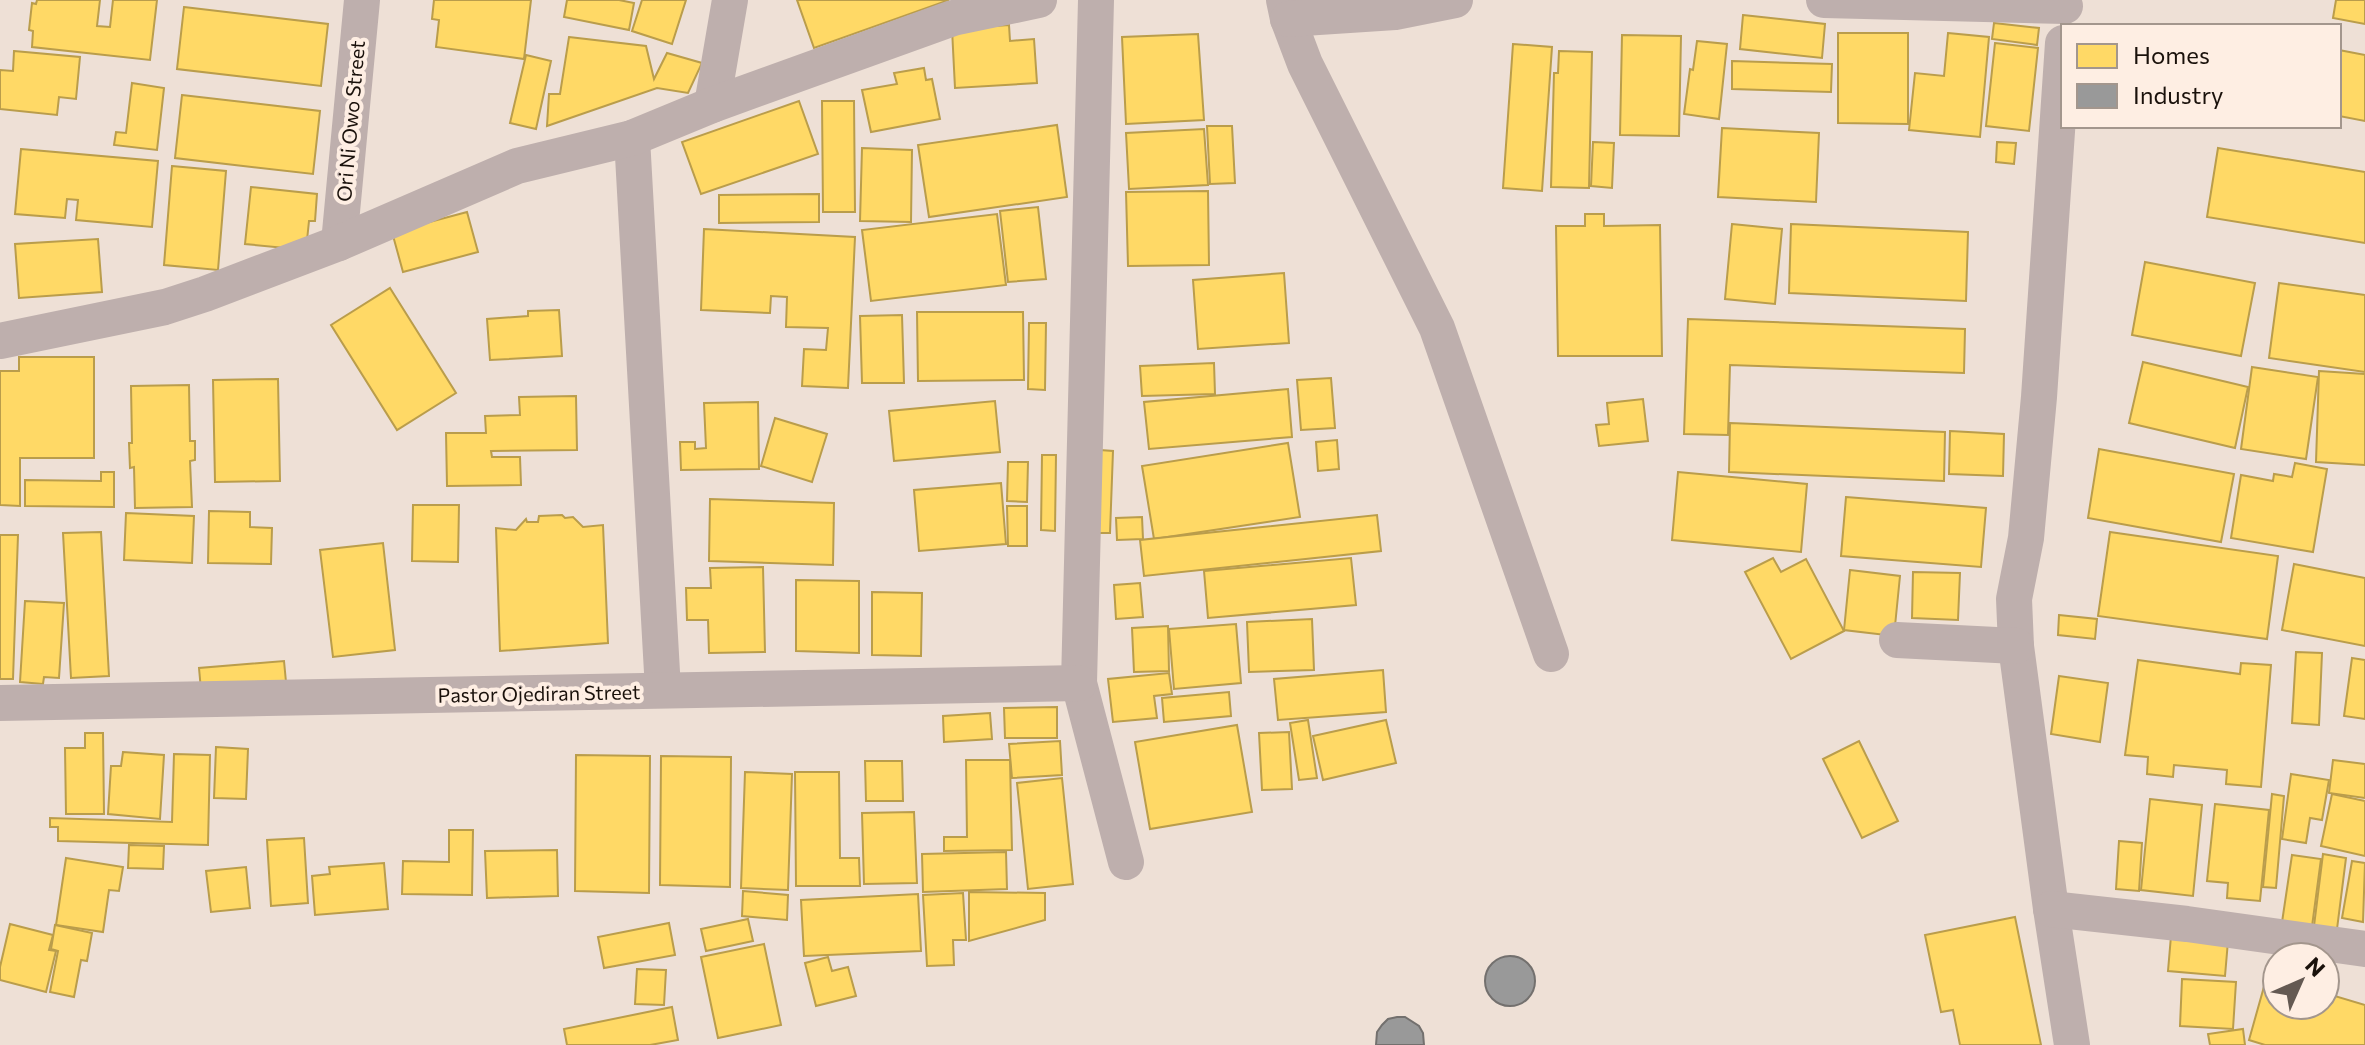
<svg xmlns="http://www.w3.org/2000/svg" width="2365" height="1045" viewBox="0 0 2365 1045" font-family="Commissioner,sans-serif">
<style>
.homes{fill:#ffd966;stroke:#ba9d4b;stroke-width:2}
.industry{fill:#999;stroke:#73706e;stroke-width:2}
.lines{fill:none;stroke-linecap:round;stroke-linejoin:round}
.street{stroke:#beafad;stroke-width:36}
.labels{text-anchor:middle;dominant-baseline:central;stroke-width:8;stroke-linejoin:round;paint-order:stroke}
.street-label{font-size:20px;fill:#1a110b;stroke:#feeee3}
</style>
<rect width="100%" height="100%" fill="#eee0d6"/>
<g class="homes">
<path d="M37 0H100L97 26 110 27 113 0H157L150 60 32 47 33 31 29 30 32 3 36 4Z"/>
<path d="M434 0H531L524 59 436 47 439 20 432 19Z"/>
<path d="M567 0H619L634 3 629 30 564 17Z"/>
<path d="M642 0H686L672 44 632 31Z"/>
<path d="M797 0H949L814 48Z"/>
<path d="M2336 0H2365V24L2333 18Z"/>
<path d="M184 7 328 24 321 86 177 69Z"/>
<path d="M1743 15 1825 24 1822 58 1740 49Z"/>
<path d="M1994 23 2039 28 2037 45 1992 39Z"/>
<path d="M1009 25 1010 41 1034 39 1037 83 955 88 952 29Z"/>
<path d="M1838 33H1908V124L1838 123Z"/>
<path d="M1948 33 1989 37 1980 137 1909 130 1915 73 1944 76Z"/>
<path d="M1198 34 1204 120 1126 124 1122 37Z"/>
<path d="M1622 35 1681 36 1679 136 1620 135Z"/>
<path d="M569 37 646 46 654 79 667 53 702 63 688 93 657 88 547 126 549 94H560Z"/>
<path d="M1697 41 1727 44 1719 119 1684 114 1690 69 1693 70Z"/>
<path d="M1995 43 2038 48 2029 131 1986 126Z"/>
<path d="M1513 44 1552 47 1542 191 1503 188Z"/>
<path d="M2339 50 2365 55V121L2339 116Z"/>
<path d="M14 51 80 57 76 99 59 97 57 115 0 109V70L13 71Z"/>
<path d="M1559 51 1592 52 1589 188 1551 187 1554 73H1558Z"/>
<path d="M526 55 551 61 536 129 510 123Z"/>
<path d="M1732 61 1832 64 1831 92 1732 89Z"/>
<path d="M924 68 926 80 932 79 940 119 871 132 862 90 897 84 894 73Z"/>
<path d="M132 83 164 88 157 150 114 145 116 132 126 133Z"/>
<path d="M182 95 320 111 313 174 175 158Z"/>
<path d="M799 101 818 154 701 194 682 142Z"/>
<path d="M822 101H854L855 212H823Z"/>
<path d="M1057 125 1067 197 929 217 918 145Z"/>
<path d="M1207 126H1232L1235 183 1210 184Z"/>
<path d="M1722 128 1819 133 1816 202 1718 197Z"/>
<path d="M1204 129 1208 185 1129 189 1126 133Z"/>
<path d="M1593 142 1614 143 1612 188 1591 186Z"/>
<path d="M1997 142 2016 143 2014 164 1996 162Z"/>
<path d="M862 148 912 150 911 222 860 221Z"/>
<path d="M2218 148 2365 172V243L2207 217Z"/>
<path d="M21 149 158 161 152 227 76 220 78 200 67 199 65 218 15 214Z"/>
<path d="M172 166 226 171 218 270 164 265Z"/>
<path d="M251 187 317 194 315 221H309L306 250 245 244Z"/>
<path d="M1208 191 1209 265 1128 266 1126 192Z"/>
<path d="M819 194V222L719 223V195Z"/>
<path d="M1038 207 1046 279 1008 282 1000 211Z"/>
<path d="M467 212 478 252 403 272 392 232Z"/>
<path d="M997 214 1006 285 871 301 862 230Z"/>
<path d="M1585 214H1604V226L1660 225 1662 356H1558L1556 226H1585Z"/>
<path d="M1732 224 1782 229 1775 304 1725 299Z"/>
<path d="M1791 224 1968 232 1966 301 1789 293Z"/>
<path d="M704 229 855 237 848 388 802 386 804 349 826 350 828 328 786 327 787 297 771 296 770 313 701 310Z"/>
<path d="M98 239 102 292 19 298 15 244Z"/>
<path d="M2145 262 2255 283 2241 356 2132 335Z"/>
<path d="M1284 273 1289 343 1198 349 1193 280Z"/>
<path d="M2279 283 2365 295V372L2269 358Z"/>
<path d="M390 288 456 393 397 430 331 325Z"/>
<path d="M559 310 562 356 490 360 487 319 528 316V311Z"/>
<path d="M917 312H1023L1024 380 918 381Z"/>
<path d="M902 315 904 383H862L860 316Z"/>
<path d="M1688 319 1965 329 1964 373 1730 365 1728 435 1684 434Z"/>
<path d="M1029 323H1046L1045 390 1028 389Z"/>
<path d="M19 357H94V458H20V506L0 505V371H19Z"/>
<path d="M2143 362 2248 387 2235 448 2129 423Z"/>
<path d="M1214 363 1215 394 1142 396 1140 366Z"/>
<path d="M2252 367 2318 377 2306 459 2241 449Z"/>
<path d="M2319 371 2365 374V465L2316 462Z"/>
<path d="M1331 378 1335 428 1301 430 1297 380Z"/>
<path d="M278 379 280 481 215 482 213 380Z"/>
<path d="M189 385 190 441H195V460L190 461 192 507 135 508 134 467 130 468 129 443H132L131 386Z"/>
<path d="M1288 389 1292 437 1149 449 1144 402Z"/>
<path d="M576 396 577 450 491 451 492 457H520L521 485 447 486 446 433H486L485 416 520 415 519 397Z"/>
<path d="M1643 399 1648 441 1599 446 1596 425 1609 424 1607 403Z"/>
<path d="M995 401 1000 452 894 461 889 411Z"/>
<path d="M758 402 759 469 681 470 680 442H695V449L706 448 704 403Z"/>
<path d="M775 418 827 434 812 482 761 466Z"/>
<path d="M1730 423 1945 432 1944 481 1729 472Z"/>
<path d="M1950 431 2004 434 2003 476 1949 474Z"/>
<path d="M1337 440 1339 469 1318 471 1316 442Z"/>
<path d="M1288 443 1300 517 1154 539 1142 466Z"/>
<path d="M2099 449 2234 474 2221 542 2088 518Z"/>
<path d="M1100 450 1113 451 1110 533H1097Z"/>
<path d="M1042 455H1056L1055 531 1041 530Z"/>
<path d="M1008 462H1028L1027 502 1007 501Z"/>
<path d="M2295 463 2327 469 2313 552 2231 538 2241 475 2273 481 2274 474 2292 477Z"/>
<path d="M101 472H114V507L25 506V480L101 481Z"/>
<path d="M1678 472 1807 484 1801 552 1672 540Z"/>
<path d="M1001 483 1006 544 919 551 914 490Z"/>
<path d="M1846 497 1986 508 1981 567 1841 556Z"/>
<path d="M710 499 834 503 833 565 709 561Z"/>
<path d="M413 505H459L458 562 412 561Z"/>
<path d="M1007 506H1027V546H1008Z"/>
<path d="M209 511 250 512V527L272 528 271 564 208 563Z"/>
<path d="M126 513 194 516 192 563 124 560Z"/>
<path d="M562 515 565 518 573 517 583 527 603 525 608 643 500 651 496 528 516 530 526 519 527 522H538L539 516Z"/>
<path d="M1377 515 1381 551 1144 576 1140 540Z"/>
<path d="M1142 517 1143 539 1117 540 1116 518Z"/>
<path d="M101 532 109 676 71 678 63 533Z"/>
<path d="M2110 532 2278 556 2267 639 2098 616Z"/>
<path d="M0 535H18L13 679H0Z"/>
<path d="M383 543 395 650 333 657 320 550Z"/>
<path d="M1351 558 1356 605 1208 618 1204 571Z"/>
<path d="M1773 558 1781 572 1806 559 1844 631 1791 659 1745 572Z"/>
<path d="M2294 564 2365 578V646L2282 630Z"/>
<path d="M763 567 765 652 709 653 708 620H687L686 588H711L710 568Z"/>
<path d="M1850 570 1900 576 1894 636 1844 630Z"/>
<path d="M1913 572 1960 573 1958 620 1912 618Z"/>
<path d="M796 580 859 581V653L796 651Z"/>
<path d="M1140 583 1143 617 1116 619 1114 585Z"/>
<path d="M872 592 922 593 921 656 872 655Z"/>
<path d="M25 601 64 603 59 678 44 677 43 684 20 682Z"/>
<path d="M2059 615 2097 619 2095 639 2058 635Z"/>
<path d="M1312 619 1314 670 1249 672 1247 622Z"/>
<path d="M1236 624 1241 683 1174 689 1169 629Z"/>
<path d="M1168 626 1169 671 1134 672 1132 628Z"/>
<path d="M2296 652 2322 653 2319 725 2292 723Z"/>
<path d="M2352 658 2365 660V719L2344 716Z"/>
<path d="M2138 660 2240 674 2241 663 2271 665 2261 787 2226 784 2227 770 2174 765 2173 777 2147 774 2148 757 2125 755Z"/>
<path d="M284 661 286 682 201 690 199 668Z"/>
<path d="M1383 670 1386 712 1278 720 1274 679Z"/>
<path d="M1169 673 1172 694 1154 696 1157 718 1113 722 1108 679Z"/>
<path d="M2059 676 2108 683 2100 742 2051 734Z"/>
<path d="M1229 692 1231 716 1164 722 1162 698Z"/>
<path d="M1057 707V738H1005L1004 708Z"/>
<path d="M990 713 992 739 944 742 943 716Z"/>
<path d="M1308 720 1317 778 1299 780 1290 723Z"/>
<path d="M1386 720 1396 763 1323 780 1313 736Z"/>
<path d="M1237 725 1252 812 1150 829 1135 742Z"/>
<path d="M1289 732 1292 789 1262 790 1259 733Z"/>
<path d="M85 733H103L104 814H66L65 748H85Z"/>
<path d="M1060 741 1062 775 1012 778 1009 744Z"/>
<path d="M1859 741 1898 821 1862 838 1823 759Z"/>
<path d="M216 747 248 749 246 799 214 798Z"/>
<path d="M123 752 164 755 160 819 108 814 111 766H121Z"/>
<path d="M174 754 210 755 208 845 58 841V827H50V818L172 822Z"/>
<path d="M576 755 650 756 649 893 575 891Z"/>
<path d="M661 756 731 757 730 887 660 885Z"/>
<path d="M966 760H1010L1012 850 944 851V837H967Z"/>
<path d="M2333 760 2365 764V798L2329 793Z"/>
<path d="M865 761H902L903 801H866Z"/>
<path d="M745 772 792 774 788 890 741 888Z"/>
<path d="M795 772H839L840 858H859L860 886H796Z"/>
<path d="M2291 774 2329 780 2322 820 2310 818 2306 843 2282 839Z"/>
<path d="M1062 778 1073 884 1028 889 1017 783Z"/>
<path d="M2272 794 2284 796 2276 888 2263 887Z"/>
<path d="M2332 794 2365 801V856L2321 846Z"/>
<path d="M2150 799 2202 805 2193 896 2141 890Z"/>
<path d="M2215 804 2269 810 2260 901 2227 898 2228 883 2207 881Z"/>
<path d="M914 812 917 883 864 884 862 813Z"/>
<path d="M449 830H473L472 895 402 894 403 861 449 862Z"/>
<path d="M304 838 308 903 271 906 267 840Z"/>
<path d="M2119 841 2142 843 2139 891 2116 889Z"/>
<path d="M129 845 164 846 163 869 128 868Z"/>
<path d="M557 850 558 896 487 898 485 851Z"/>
<path d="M1006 852 1007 889 923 892 922 854Z"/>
<path d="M2323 854 2346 858 2336 937 2313 934Z"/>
<path d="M2292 855 2321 859 2311 934 2281 929Z"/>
<path d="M66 858 123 867 119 891 109 890 103 932 56 925Z"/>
<path d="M2352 861 2365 863 2363 922 2342 918Z"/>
<path d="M384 863 388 909 315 915 312 876 330 874 329 867Z"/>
<path d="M246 867 250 908 211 912 206 871Z"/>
<path d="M743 891 788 895 787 920 742 916Z"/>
<path d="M969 892 1045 893V920L969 941Z"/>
<path d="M963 893 966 940H953L954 965 927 966 923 895Z"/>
<path d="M918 894 921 951 804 956 801 900Z"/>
<path d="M2015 917 2041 1045H1960L1953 1010 1941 1012 1925 935Z"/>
<path d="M748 919 753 941 706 951 701 929Z"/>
<path d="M669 923 675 955 604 968 598 937Z"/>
<path d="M10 924 53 935 49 950 56 951 46 992 0 980V967Z"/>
<path d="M55 925 92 933 87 961 81 960 74 997 50 992 58 951 51 949Z"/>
<path d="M2171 936 2228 941 2225 976 2168 971Z"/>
<path d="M764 944 781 1025 718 1038 701 957Z"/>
<path d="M828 957 832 971 848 967 856 996 816 1006 805 963Z"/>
<path d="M637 969 666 970 664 1005 635 1004Z"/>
<path d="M2267 976 2277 978V1005H2325V993L2365 1005V1045H2265L2249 1040Z"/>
<path d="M2182 979 2236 982 2233 1029 2180 1026Z"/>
<path d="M672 1007 678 1040 650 1045H567L564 1029Z"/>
<path d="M2243 1029 2245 1045H2210L2208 1034Z"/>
</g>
<g class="industry">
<circle cx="1510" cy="981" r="25"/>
<path d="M1397 1017H1405L1419 1026 1423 1033 1424 1045H1376L1377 1032 1382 1025 1388 1019Z"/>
</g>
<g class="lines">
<g class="street">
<path d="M1096 0 1079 683 1126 862"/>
<path d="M1284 0 1288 19 1305 64 1437 328 1551 654"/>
<path d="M1824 0 2065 6"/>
<path d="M1288 19 1395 12 1455 0"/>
<path d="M2063 43 2039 397 2026 538 2014 599 2016 646 2051 909 2072 1045"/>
<path d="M712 105 730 0"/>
<path d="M632 138 663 690"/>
<path d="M339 243 362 0"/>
<path d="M0 341 165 307 205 294 339 243 517 166 632 138 712 105 953 18 1039 0"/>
<path d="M1897 640 2016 646"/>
<path d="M0 703 1079 683"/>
<path d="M2051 909 2187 924 2365 949"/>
</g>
</g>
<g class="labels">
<g class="street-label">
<text transform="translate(350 121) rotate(-85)">Ori Ni Owo Street</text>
<text transform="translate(539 693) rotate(-1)">Pastor Ojediran Street</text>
</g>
</g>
<rect x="2061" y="24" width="280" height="104" fill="#feeee3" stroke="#a3968d" stroke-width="2"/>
<rect x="2077" y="44" width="40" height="24" fill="#ffd966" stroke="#a3968d" stroke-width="2"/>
<text x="2133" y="64" font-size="24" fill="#1a110b">Homes</text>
<rect x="2077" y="84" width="40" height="24" fill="#999999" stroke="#a3968d" stroke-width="2"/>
<text x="2133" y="104" font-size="24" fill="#1a110b">Industry</text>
<g transform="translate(2301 981) rotate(45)"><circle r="38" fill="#feeee3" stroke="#a3968d" stroke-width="2"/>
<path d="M0-6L14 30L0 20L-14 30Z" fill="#645952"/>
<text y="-12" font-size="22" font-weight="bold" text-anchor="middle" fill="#1a110b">N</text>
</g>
</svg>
